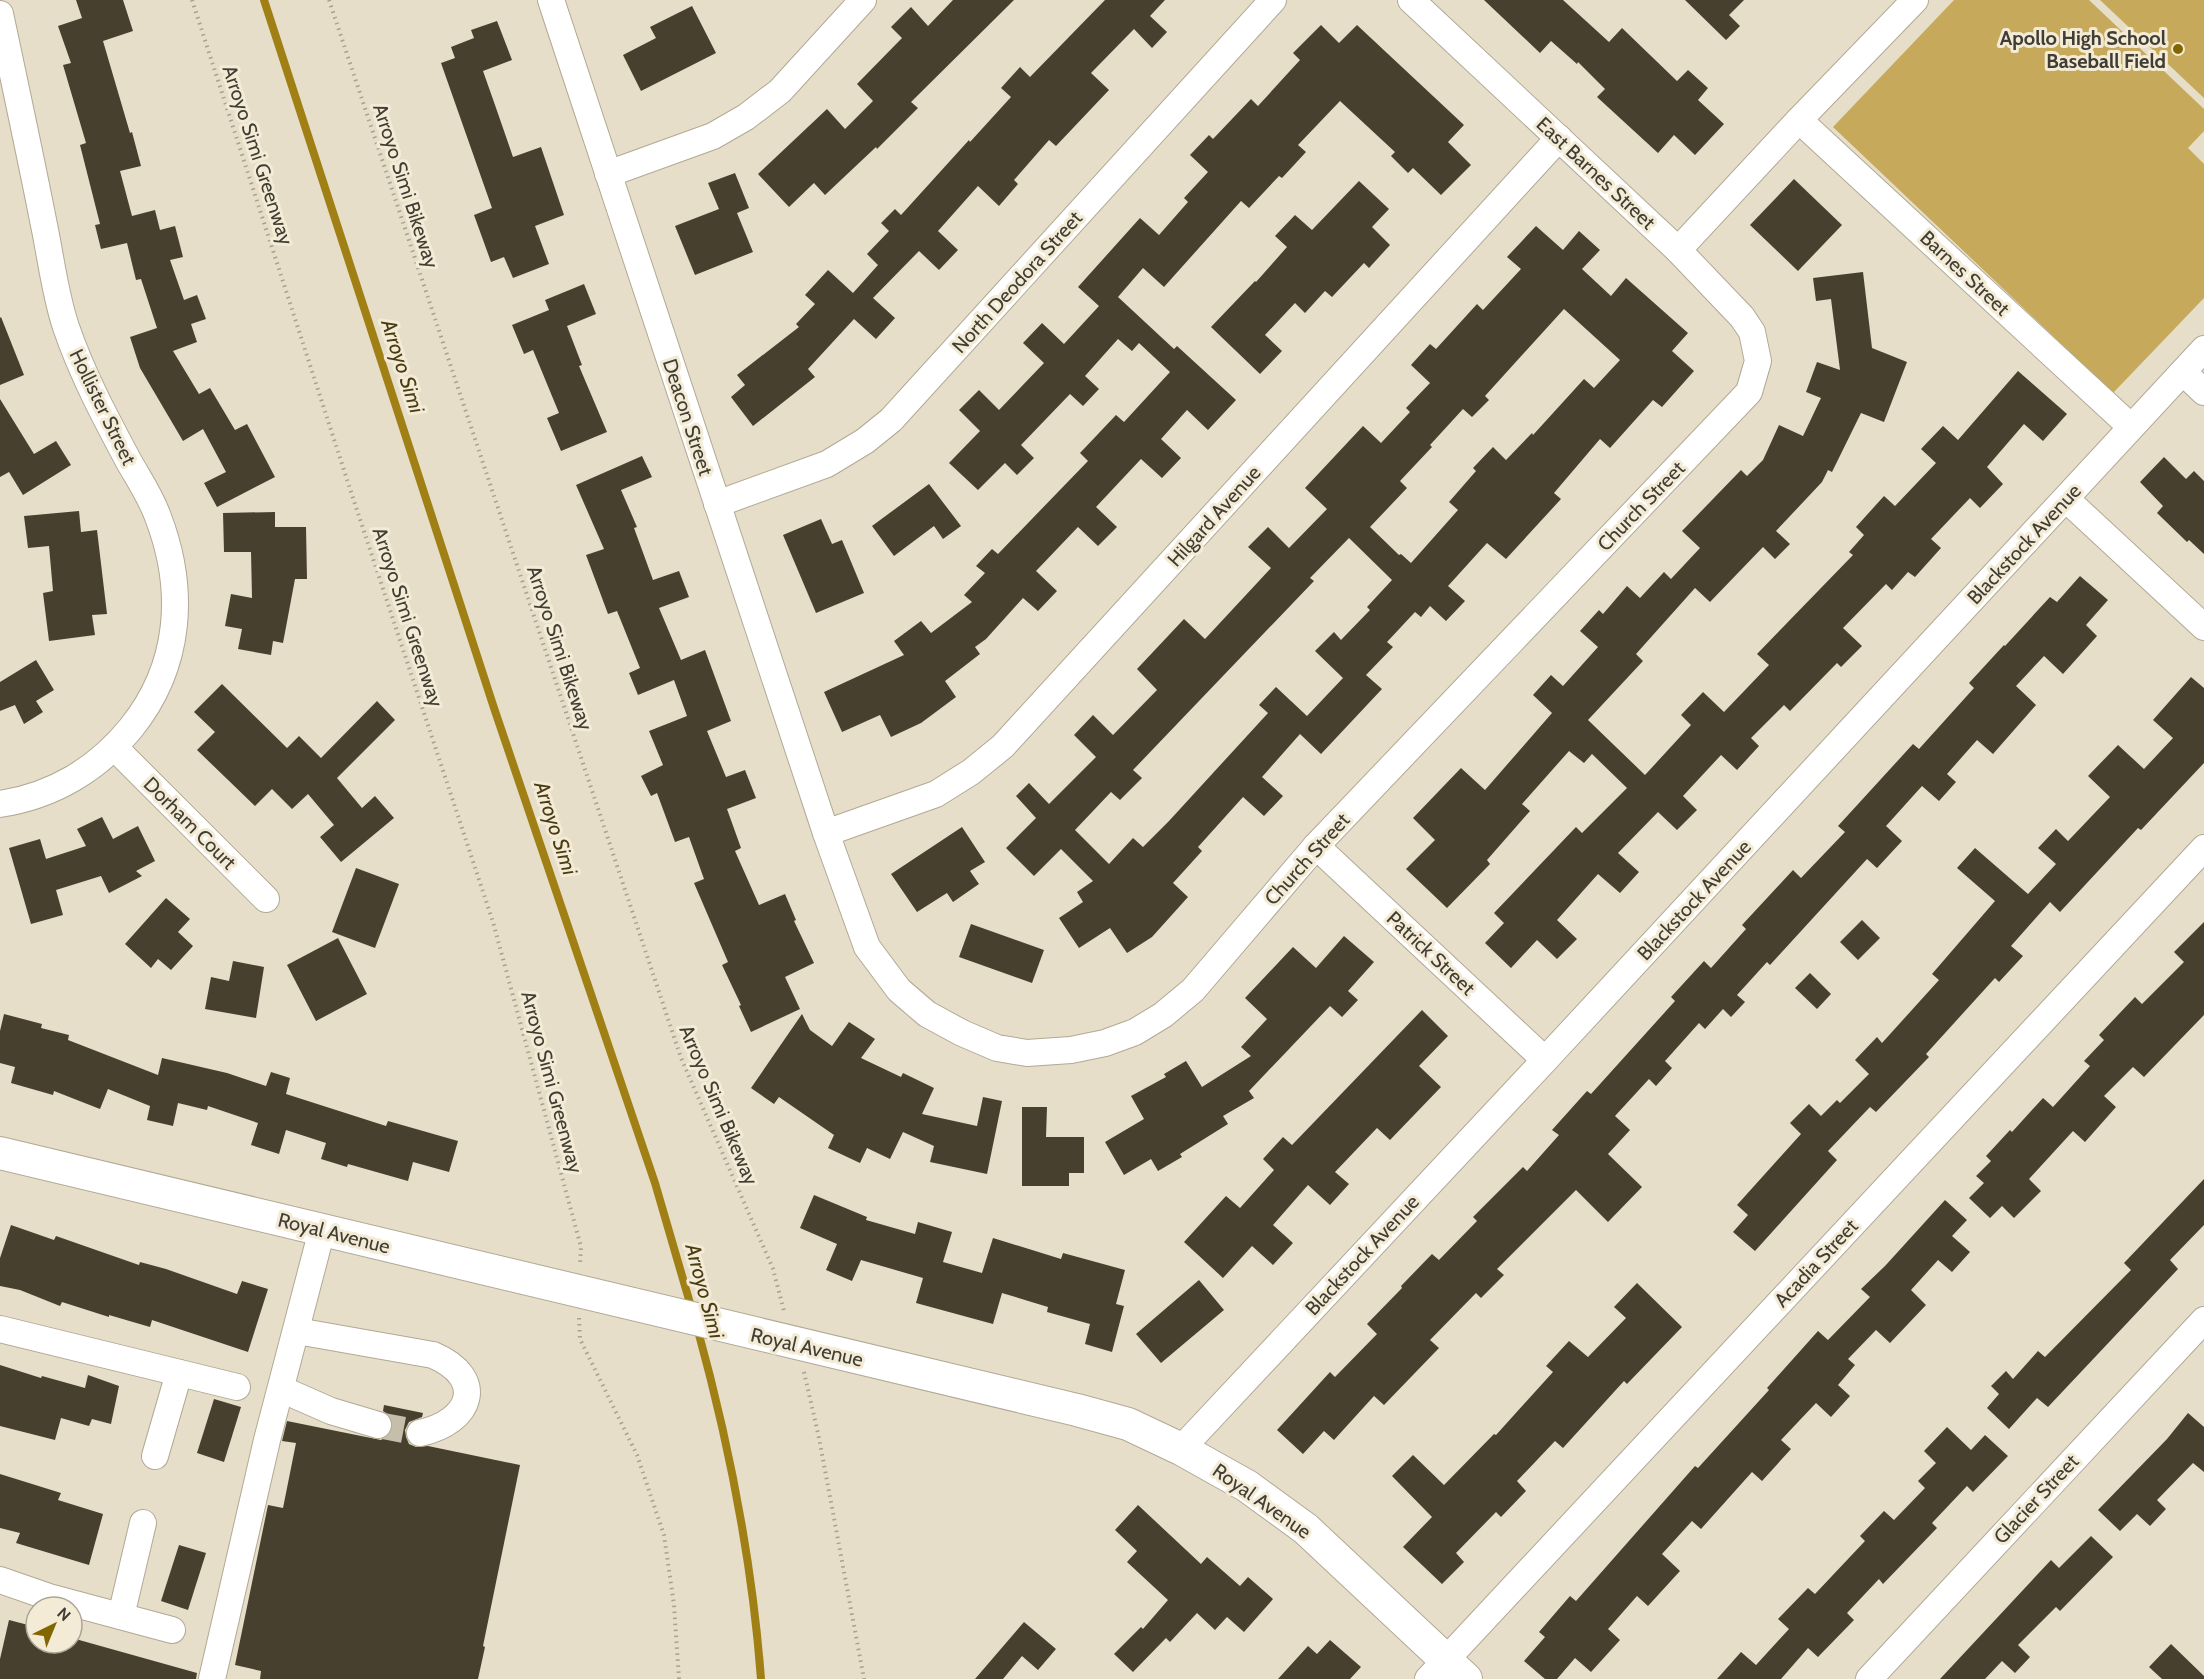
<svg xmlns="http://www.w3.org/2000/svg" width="2204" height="1679" viewBox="0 0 2204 1679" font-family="Cabin,sans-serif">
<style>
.green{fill:#c6a95a}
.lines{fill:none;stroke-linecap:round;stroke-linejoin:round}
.stream{stroke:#a07f14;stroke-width:8}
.building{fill:#47402f;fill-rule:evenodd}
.minor-tunnel{stroke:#c5beaa;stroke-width:26;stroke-dasharray:26 13;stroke-linecap:butt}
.minor-casing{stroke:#b1a995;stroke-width:28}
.major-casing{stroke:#b1a995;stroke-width:34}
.path{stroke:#a7a190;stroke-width:4;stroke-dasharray:1.5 4.5;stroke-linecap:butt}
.minor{stroke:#fff;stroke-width:26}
.major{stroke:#fff;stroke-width:32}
.poi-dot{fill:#826600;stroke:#f3ebd5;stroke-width:2}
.labels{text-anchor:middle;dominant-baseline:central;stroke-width:6;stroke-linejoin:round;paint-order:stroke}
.poi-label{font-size:20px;font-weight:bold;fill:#403d34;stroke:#f3ebd5;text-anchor:end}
.street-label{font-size:20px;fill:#403d34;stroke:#f3ebd5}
.water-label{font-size:21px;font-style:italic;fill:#493b12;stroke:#f3ebd5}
</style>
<rect width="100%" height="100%" fill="#e6dec8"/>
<g class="green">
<path d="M1954 0H2089L2204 109V131L2188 148 2204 164V298L2113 393 1833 127Z"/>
<path d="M2100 0H2204V98Z"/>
</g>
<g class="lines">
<g class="stream">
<path d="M264 0 494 708 655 1183 692 1310"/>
<path d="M697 1327C729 1443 752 1559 761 1679"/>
</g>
</g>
<g class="building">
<path d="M76 0H123L133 31 103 41 130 133 132 132 141 166 120 171 132 216 155 210 160 230 175 226 183 257 170 260 184 300 197 295 206 319 191 324 197 342 173 351 199 394 210 388 235 430 247 424 275 477 217 507 204 483 226 472 203 429 183 441 140 368 130 337 157 328 141 279 136 280 127 243 101 249 95 225 100 224 80 145 86 143 63 65 71 63 58 26 82 18Z"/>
<path d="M953 0H1014L911 102 918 108 877 149 876 147 825 195 814 183 789 207 758 174 827 109 845 129 873 101 857 84 902 38 891 27 911 7 928 26Z"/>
<path d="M1105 0H1165L1150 16 1167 32 1152 48 1134 29 1091 73 1109 90 1056 146 1049 140 1014 180 1018 184 999 206 978 186 938 231 958 250 939 270 919 251 873 298 895 318 876 339 854 319 808 369 815 377 753 426 731 397 745 385 737 375 799 327 796 324 815 304 805 295 828 270 853 293 878 265 867 254 889 231 881 223 895 209 901 215 969 140 970 142 1011 97 1001 88 1020 67 1030 77Z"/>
<path d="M1484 0H1563L1609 42 1622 28 1677 81 1688 70 1708 88 1698 100 1724 124 1695 155 1674 135 1658 153 1597 97 1605 89 1578 62 1577 64 1551 41 1540 53Z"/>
<path d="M1685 0H1744L1729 15 1740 26 1726 40Z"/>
<path d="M692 6 716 53 641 91 623 55 656 38 650 27Z"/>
<path d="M497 21 512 60 483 71 495 105 513 157 541 147 564 215 535 226 549 264 513 278 504 257 491 262 474 215 492 208 441 63 455 58 451 47 474 38 471 30Z"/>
<path d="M1321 25 1339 43 1357 25 1464 125 1448 142 1471 165 1441 195 1413 168 1408 173 1391 156 1395 152 1340 101 1298 145 1306 152 1282 178 1279 176 1249 208 1241 201 1164 287 1143 268 1118 297 1174 349 1177 346 1236 400 1208 430 1187 410 1161 439 1181 458 1162 478 1141 459 1096 507 1117 527 1098 546 1078 527 1036 571 1057 591 1038 611 1023 598 986 639 975 647 980 654 945 681 956 697 921 723 891 737 880 715 842 732 824 692 904 655 894 641 921 621 931 633 972 602 964 595 985 573 976 566 992 549 998 554 1088 461 1080 453 1116 415 1124 422 1170 372 1139 343 1132 351 1118 339 1085 376 1099 389 1083 406 1070 394 1021 445 1034 458 1017 475 1005 463 978 490 949 463 980 431 959 410 979 390 999 410 1044 363 1023 343 1042 323 1064 344 1099 306 1078 287 1140 218 1159 235 1188 202 1184 198 1208 172 1190 155 1209 135 1213 139 1251 99 1258 106 1300 60 1293 53Z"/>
<path d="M735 173 749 208 737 213 753 252 695 275 675 226 719 209 708 183Z"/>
<path d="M1794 179 1842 225 1798 271 1750 225Z"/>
<path d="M1359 181 1389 209 1372 227 1390 245 1369 268 1364 263 1332 297 1325 291 1305 313 1295 303 1265 335 1282 351 1260 374 1211 327 1255 281 1256 282 1287 247 1275 236 1295 215 1312 230Z"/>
<path d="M1536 226 1563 250 1579 231 1600 250 1582 269 1611 296 1626 278 1688 333 1672 351 1694 371 1662 407 1653 400 1610 448 1600 439 1554 493 1561 499 1506 559 1487 543 1448 586 1465 601 1446 621 1430 606 1421 617 1415 612 1387 642 1393 647 1366 675 1382 689 1321 754 1300 734 1262 777 1283 796 1264 816 1243 797 1198 847 1202 851 1173 883 1188 897 1152 937 1127 953 1110 928 1079 948 1059 918 1083 902 1077 892 1093 881 1061 849 1034 876 1006 848 1036 818 1016 796 1029 783 1049 804 1096 757 1074 735 1093 715 1113 735 1157 690 1137 669 1184 619 1205 639 1271 568 1248 547 1268 527 1289 548 1327 509 1305 488 1363 426 1381 443 1410 412 1406 408 1430 383 1411 365 1430 344 1436 349 1477 304 1483 310 1521 269 1507 257ZM1564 309 1620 360 1594 388 1584 379 1533 435 1532 433 1506 460 1493 447 1473 468 1476 471 1449 502 1458 510 1411 563 1401 554 1399 555 1370 527 1407 488 1400 481 1432 447 1430 445 1463 409 1472 417 1489 400 1485 396ZM1349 538 1392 580 1367 607 1370 610 1341 640 1334 632 1315 651 1343 678 1307 716 1276 687 1259 705 1268 713 1169 821 1143 847 1133 838 1109 864 1075 830 1111 792 1120 800 1142 778 1133 770 1314 581 1310 578Z"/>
<path d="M1863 272 1872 348 1907 362 1884 422 1861 413 1832 472 1828 470 1822 482 1776 531 1790 544 1775 559 1763 547 1710 602 1695 588 1636 654 1643 661 1588 720 1645 775 1691 725 1681 715 1703 692 1724 712 1769 665 1757 654 1853 555 1849 552 1864 535 1856 527 1884 496 1895 506 1936 463 1921 449 1943 426 1958 440 2018 371 2067 414 2043 441 2024 424 1987 467 2003 484 1980 508 1970 498 1931 539 1941 548 1915 577 1908 572 1892 590 1886 584 1843 628 1862 646 1841 667 1837 663 1790 711 1784 705 1751 738 1759 746 1737 770 1721 755 1683 796 1697 810 1677 830 1658 812 1618 853 1639 872 1620 893 1598 874 1557 920 1577 939 1557 959 1537 940 1511 968 1485 943 1504 923 1494 913 1576 827 1582 833 1627 788 1592 754 1584 763 1569 751 1522 804 1530 811 1487 860 1490 864 1447 908 1406 869 1435 840 1413 818 1461 768 1485 790 1552 713 1533 695 1551 675 1563 686 1598 647 1580 631 1599 610 1603 614 1627 586 1640 598 1664 572 1671 579 1700 548 1682 531 1741 470 1747 476 1763 460 1779 425 1803 436 1821 398 1806 392 1817 362 1840 370 1831 299 1816 301 1813 278Z"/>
<path d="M584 284 596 314 567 326 582 365 579 366 607 432 561 451 547 418 559 413 533 350 524 354 512 325 549 310 545 300Z"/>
<path d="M1 317 24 375 0 385V318Z"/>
<path d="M0 399 34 454 56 441 71 465 23 495 9 472 0 477Z"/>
<path d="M642 456 652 477 621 490 637 527 634 528 653 580 679 571 689 597 659 608 681 660 705 650 731 721 707 731 726 777 745 770 756 798 727 809 741 848 735 851 759 905 785 894 796 920 794 921 814 963 785 977 800 1009 751 1032 739 1006 741 1005 722 965 728 962 694 883 704 879 689 837 675 842 657 793 651 796 641 776 663 765 649 731 687 716 674 680 638 695 629 673 640 668 617 611 608 614 586 555 604 549 576 485Z"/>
<path d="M2164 457 2186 479 2194 471 2204 481V554L2189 540 2187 542 2157 513 2163 506 2140 482Z"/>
<path d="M929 484 961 526 943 539 934 526 894 556 872 526Z"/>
<path d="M79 511 81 532 97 530 107 614 92 615 95 635 49 641 43 593 53 591 49 546 28 548 24 516Z"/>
<path d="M275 512V527H306L307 579H295L283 643 273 641 271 655 238 649 242 629 225 626 231 594 252 598 251 552H224L223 513Z"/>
<path d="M821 519 832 544 842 540 864 593 816 613 783 535Z"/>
<path d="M2080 576 2108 600 2086 625 2097 636 2063 674 2044 656 2016 686 2036 705 1993 754 1977 740 1947 774 1956 782 1939 801 1922 786 1886 826 1902 841 1877 868 1867 859 1770 965 1767 962 1737 995 1745 1002 1731 1017 1723 1009 1705 1029 1699 1023 1665 1061 1672 1068 1656 1086 1649 1079 1615 1116 1630 1130 1608 1154 1642 1187 1608 1222 1576 1190 1497 1269 1504 1275 1481 1298 1476 1293 1430 1340 1439 1348 1384 1405 1374 1396 1334 1440 1324 1431 1303 1454 1277 1430 1330 1372 1335 1377 1377 1334 1367 1324 1402 1288 1401 1286 1432 1254 1439 1260 1477 1221 1473 1217 1523 1167 1527 1171 1559 1135 1552 1130 1587 1091 1591 1094 1675 1001 1671 997 1704 961 1711 968 1746 929 1742 925 1793 870 1801 878 1845 832 1838 826 1913 744 1919 749 1974 688 1969 683 2004 645 2005 646 2050 597 2057 602Z"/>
<path d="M36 660 54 690 36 701 43 712 24 724 15 705 0 711V682Z"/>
<path d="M2191 677 2204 688V763L2141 830 2138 828 2060 912 2050 902 2011 946 2023 956 1999 982 1995 978 1926 1054 1929 1057 1876 1112 1870 1107 1828 1151 1837 1160 1755 1251 1733 1232 1748 1215 1737 1205 1801 1134 1790 1123 1809 1104 1821 1116 1837 1100 1840 1103 1869 1074 1855 1060 1877 1037 1882 1043 1939 980 1932 974 1995 901 1957 868 1975 848 2028 894 2056 864 2038 848 2056 829 2068 841 2110 797 2088 776 2118 745 2144 769 2173 738 2153 720Z"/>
<path d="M222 684 287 748 299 736 321 758 377 701 395 720 337 778 362 808 375 796 394 818 341 862 320 837 334 825 308 794 292 809 272 789 255 806 197 750 215 732 194 712Z"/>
<path d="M102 817 113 839 138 826 155 861 136 871 142 876 109 893 101 876 56 890 63 915 31 924 9 848 40 839 46 859 86 846 77 829Z"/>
<path d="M962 827 985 862 970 871 979 884 953 902 947 893 917 912 891 874Z"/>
<path d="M356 868 399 884 375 948 332 932Z"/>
<path d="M166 898 190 919 178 932 193 946 171 970 158 959 151 968 125 944Z"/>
<path d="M1862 920 1880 938 1858 960 1840 942Z"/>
<path d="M2204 922V1015L2144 1077 2133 1067 2104 1096 2116 1107 2085 1142 2073 1131 2029 1179 2041 1191 2014 1218 2002 1206 1990 1218 1969 1198 1984 1183 1976 1176 1991 1161 1986 1156 2010 1130 2012 1132 2043 1098 2053 1107 2090 1066 2084 1061 2104 1040 2099 1035 2135 997 2142 1004 2184 962 2174 952Z"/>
<path d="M971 924 1044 950 1032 983 959 957Z"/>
<path d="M1344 936 1374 962 1348 991 1358 1000 1342 1017 1330 1006 1249 1091 1254 1098 1223 1116 1228 1124 1180 1154 1182 1157 1158 1171 1151 1159 1124 1175 1105 1142 1144 1119 1131 1096 1166 1077 1164 1074 1186 1061 1202 1087 1251 1056 1241 1047 1267 1019 1245 998 1293 947 1316 968Z"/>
<path d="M338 938 367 994 316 1021 287 965Z"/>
<path d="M233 961 264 967 256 1018 205 1009 211 977 229 981Z"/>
<path d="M1810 973 1831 994 1817 1009 1795 988Z"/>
<path d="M1422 1010 1448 1036 1419 1066 1441 1087 1390 1140 1377 1128 1335 1172 1349 1184 1330 1205 1308 1185 1273 1225 1293 1243 1273 1265 1252 1246 1223 1278 1184 1242 1226 1196 1240 1208 1274 1170 1263 1159 1283 1137 1292 1145Z"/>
<path d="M4 1014 42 1024 41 1028 69 1035 68 1040 158 1075 162 1058 227 1073 266 1086 271 1072 290 1078 286 1094 386 1126 388 1121 458 1141 449 1172 413 1162 408 1181 348 1164 347 1167 321 1159 326 1143 286 1130 279 1154 251 1145 258 1123 208 1106 207 1110 178 1103 173 1126 147 1120 150 1106 108 1089 100 1109 54 1091 53 1095 11 1083 15 1067 0 1063V1031Z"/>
<path d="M802 1014 810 1030 832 1046 849 1022 875 1039 861 1058 901 1077 903 1073 934 1088 922 1114 977 1126 983 1097 1002 1101 987 1174 930 1162 934 1146 903 1132 890 1159 867 1148 860 1163 828 1148 834 1135 779 1097 774 1104 751 1088Z"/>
<path d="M1022 1107H1047L1046 1137H1084V1173H1069V1186H1022Z"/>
<path d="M2204 1179V1225L2170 1260 2178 1269 2048 1407 2037 1398 2009 1429 1987 1408 1999 1394 1991 1386 2006 1371 2013 1379 2038 1351 2045 1357 2131 1270 2124 1263Z"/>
<path d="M814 1195 867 1217 866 1220 915 1234 918 1222 952 1232 943 1262 982 1273 993 1238 1061 1259 1063 1253 1125 1270 1116 1304 1124 1306 1112 1352 1085 1344 1090 1324 1047 1312 1048 1307 1002 1293 993 1324 916 1303 923 1278 861 1260 852 1281 826 1270 837 1244 800 1228Z"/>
<path d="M1945 1200 1967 1220 1952 1236 1970 1252 1952 1272 1938 1260 1911 1290 1926 1305 1890 1343 1876 1330 1848 1359 1855 1365 1838 1385 1850 1396 1831 1417 1816 1403 1781 1440 1791 1449 1762 1481 1752 1472 1701 1529 1692 1521 1662 1554 1680 1571 1648 1606 1637 1596 1608 1629 1620 1640 1591 1672 1575 1658 1557 1679H1545L1524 1661 1545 1637 1539 1632 1570 1596 1576 1601 1695 1466 1698 1468 1769 1390 1767 1388 1818 1331 1828 1340 1870 1297 1861 1289 1885 1266Z"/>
<path d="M11 1225 54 1240 56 1236 139 1265 140 1262 166 1269 237 1294 242 1281 268 1289 248 1352 152 1320 150 1327 109 1315V1317L62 1302 60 1306 20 1290 0 1286V1258Z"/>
<path d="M1199 1280 1224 1310 1161 1363 1136 1334Z"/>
<path d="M1637 1283 1682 1327 1627 1384 1624 1381 1563 1448 1555 1441 1517 1481 1526 1491 1501 1517 1496 1512 1456 1553 1464 1562 1442 1584 1403 1547 1432 1517 1392 1476 1413 1455 1444 1485 1494 1434 1496 1435 1553 1372 1546 1366 1569 1341 1588 1357 1626 1318 1614 1307Z"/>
<path d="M0 1365 41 1378 42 1376 85 1388 88 1375 119 1386 111 1424 92 1419 89 1426 61 1418 55 1440 0 1426Z"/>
<path d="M214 1399 241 1407 224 1462 197 1453Z"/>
<path d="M384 1405 423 1413 422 1417 409 1422 405 1430 406 1437 409 1444 416 1447 428 1446 520 1465 483 1646 485 1647 478 1679H260L261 1671 235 1665 268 1505 283 1508 296 1443 282 1441 287 1421 381 1440 388 1436 392 1429V1421L389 1415 383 1411Z"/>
<path d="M2188 1413 2204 1427V1472L2193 1463 2157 1500 2166 1509 2150 1526 2137 1514 2120 1531 2098 1510 2167 1439Z"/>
<path d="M1947 1427 1971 1450 1985 1435 2008 1456 1973 1492 1967 1486 1932 1523 1937 1528 1883 1584 1879 1579 1847 1613 1854 1620 1818 1657 1808 1648 1781 1679H1717L1741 1652 1756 1665 1789 1629 1778 1619 1808 1588 1815 1594 1865 1541 1860 1536 1884 1511 1894 1520 1925 1488 1918 1481 1936 1463 1924 1451Z"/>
<path d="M0 1474 61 1493 58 1500 103 1514 89 1565 16 1543 20 1533 0 1528Z"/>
<path d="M1138 1505 1201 1564 1207 1557 1240 1586 1248 1577 1273 1599 1244 1632 1227 1617 1215 1630 1197 1613 1170 1642 1166 1638 1133 1672 1114 1654 1141 1627 1143 1629 1168 1600 1127 1562 1137 1551 1115 1530Z"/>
<path d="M2091 1536 2113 1557 2060 1611 2056 1607 2018 1645 2030 1657 2015 1673 2002 1661 1985 1679H1940L2051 1560 2059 1568Z"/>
<path d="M179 1545 206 1553 188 1610 161 1601Z"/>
<path d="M9 1620 36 1627V1643H72V1638L197 1673 196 1679H0V1659Z"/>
<path d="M1024 1622 1056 1649 1038 1670 1022 1656 1003 1679H975Z"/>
<path d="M1330 1640 1361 1667 1350 1679H1278L1308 1646 1317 1654Z"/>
<path d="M2171 1644 2204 1676V1679H2162L2149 1667Z"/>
</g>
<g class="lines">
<path class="minor-tunnel" d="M378 1425 420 1433"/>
<g class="minor-casing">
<g id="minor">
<path d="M551 0 826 833 867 947 899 990 927 1014 962 1033 997 1048 1027 1053 1071 1050 1105 1043 1135 1032 1163 1015 1193 990 1316 846 1749 392 1758 361 1752 332 1742 317 1678 250 1411 0"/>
<path d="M0 14C15 84 30 154 44 225 51 258 55 295 66 327 82 374 105 417 128 460 138 478 151 497 158 517 186 590 181 666 131 728 98 769 53 796 0 804"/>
<path d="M1799 120 2131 427"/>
<path d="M608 174 713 136 746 117 780 91 863 0"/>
<path d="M1678 250 1799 120 1915 0"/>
<path d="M2183 372 2204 392"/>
<path d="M2066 499 2204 627"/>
<path d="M717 504 827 464 865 441 891 420 1273 0"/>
<path d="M115 748 266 899"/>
<path d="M826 833 936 794 971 772 1003 746 1559 138"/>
<path d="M1316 846 1545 1060"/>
<path d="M0 1329 237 1387"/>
<path d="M297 1331 433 1355C487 1378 472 1422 420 1433"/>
<path d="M281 1389 331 1411 378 1425"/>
<path d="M1181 1449 1545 1060 2204 349"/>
<path d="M155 1456 179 1373"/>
<path d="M0 1580 49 1597 172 1630"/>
<path d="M121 1616 143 1523"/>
<path d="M212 1679 267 1440 322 1230"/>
<path d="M1428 1679 2204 848"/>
<path d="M1869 1679 2204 1320"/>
</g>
</g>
<g class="major-casing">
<path id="major" d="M0 1153 1077 1410 1128 1424 1181 1449 1247 1486 1306 1529 1466 1679"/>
</g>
<g class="path">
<path d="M192 0 353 498 493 922 581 1247 580 1265"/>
<path d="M329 0 681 1058 773 1269 784 1311"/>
<path d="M579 1318 580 1339 637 1455 664 1535 674 1605 679 1679"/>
<path d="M804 1372 819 1438 864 1679"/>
</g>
<use href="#minor" class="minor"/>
<use href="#major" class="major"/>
</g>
<circle class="poi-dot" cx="2178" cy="49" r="6"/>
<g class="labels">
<g class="poi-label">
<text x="2166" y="38">Apollo High School<tspan x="2166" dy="23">Baseball Field</tspan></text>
</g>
<g class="street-label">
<text transform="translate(258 155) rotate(72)">Arroyo Simi Greenway</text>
<text transform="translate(1596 173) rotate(43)">East Barnes Street</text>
<text transform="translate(406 186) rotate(72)">Arroyo Simi Bikeway</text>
<text transform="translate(1965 273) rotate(43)">Barnes Street</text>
<text transform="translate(1017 282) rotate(-48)">North Deodora Street</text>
<text transform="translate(103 407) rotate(64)">Hollister Street</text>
<text transform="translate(688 417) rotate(72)">Deacon Street</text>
<text transform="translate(1641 506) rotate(-46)">Church Street</text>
<text transform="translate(1214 516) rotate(-48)">Hilgard Avenue</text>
<text transform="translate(2024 544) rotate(-47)">Blackstock Avenue</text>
<text transform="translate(408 617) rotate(72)">Arroyo Simi Greenway</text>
<text transform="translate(560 648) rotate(72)">Arroyo Simi Bikeway</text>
<text transform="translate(190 823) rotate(45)">Dorham Court</text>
<text transform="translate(1307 859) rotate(-48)">Church Street</text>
<text transform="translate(1694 900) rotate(-47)">Blackstock Avenue</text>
<text transform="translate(1431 953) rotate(43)">Patrick Street</text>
<text transform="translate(552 1082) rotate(75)">Arroyo Simi Greenway</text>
<text transform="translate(719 1105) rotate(67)">Arroyo Simi Bikeway</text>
<text transform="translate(334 1233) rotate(14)">Royal Avenue</text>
<text transform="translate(1362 1255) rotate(-47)">Blackstock Avenue</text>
<text transform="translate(1816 1263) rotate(-47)">Acadia Street</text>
<text transform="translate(807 1347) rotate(13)">Royal Avenue</text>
<text transform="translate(2036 1499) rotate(-47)">Glacier Street</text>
<text transform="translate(1262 1501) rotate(35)">Royal Avenue</text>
</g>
<g class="water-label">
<text transform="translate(403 366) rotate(72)">Arroyo Simi</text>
<text transform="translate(556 828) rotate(72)">Arroyo Simi</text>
<text transform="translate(705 1291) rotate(75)">Arroyo Simi</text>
</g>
</g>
<g transform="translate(54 1625) rotate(43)"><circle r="28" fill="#f3ebd5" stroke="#aba595" stroke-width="1.5"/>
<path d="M0-4.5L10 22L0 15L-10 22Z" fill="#826600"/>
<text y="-9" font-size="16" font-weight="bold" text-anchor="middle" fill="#403d34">N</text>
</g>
</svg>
